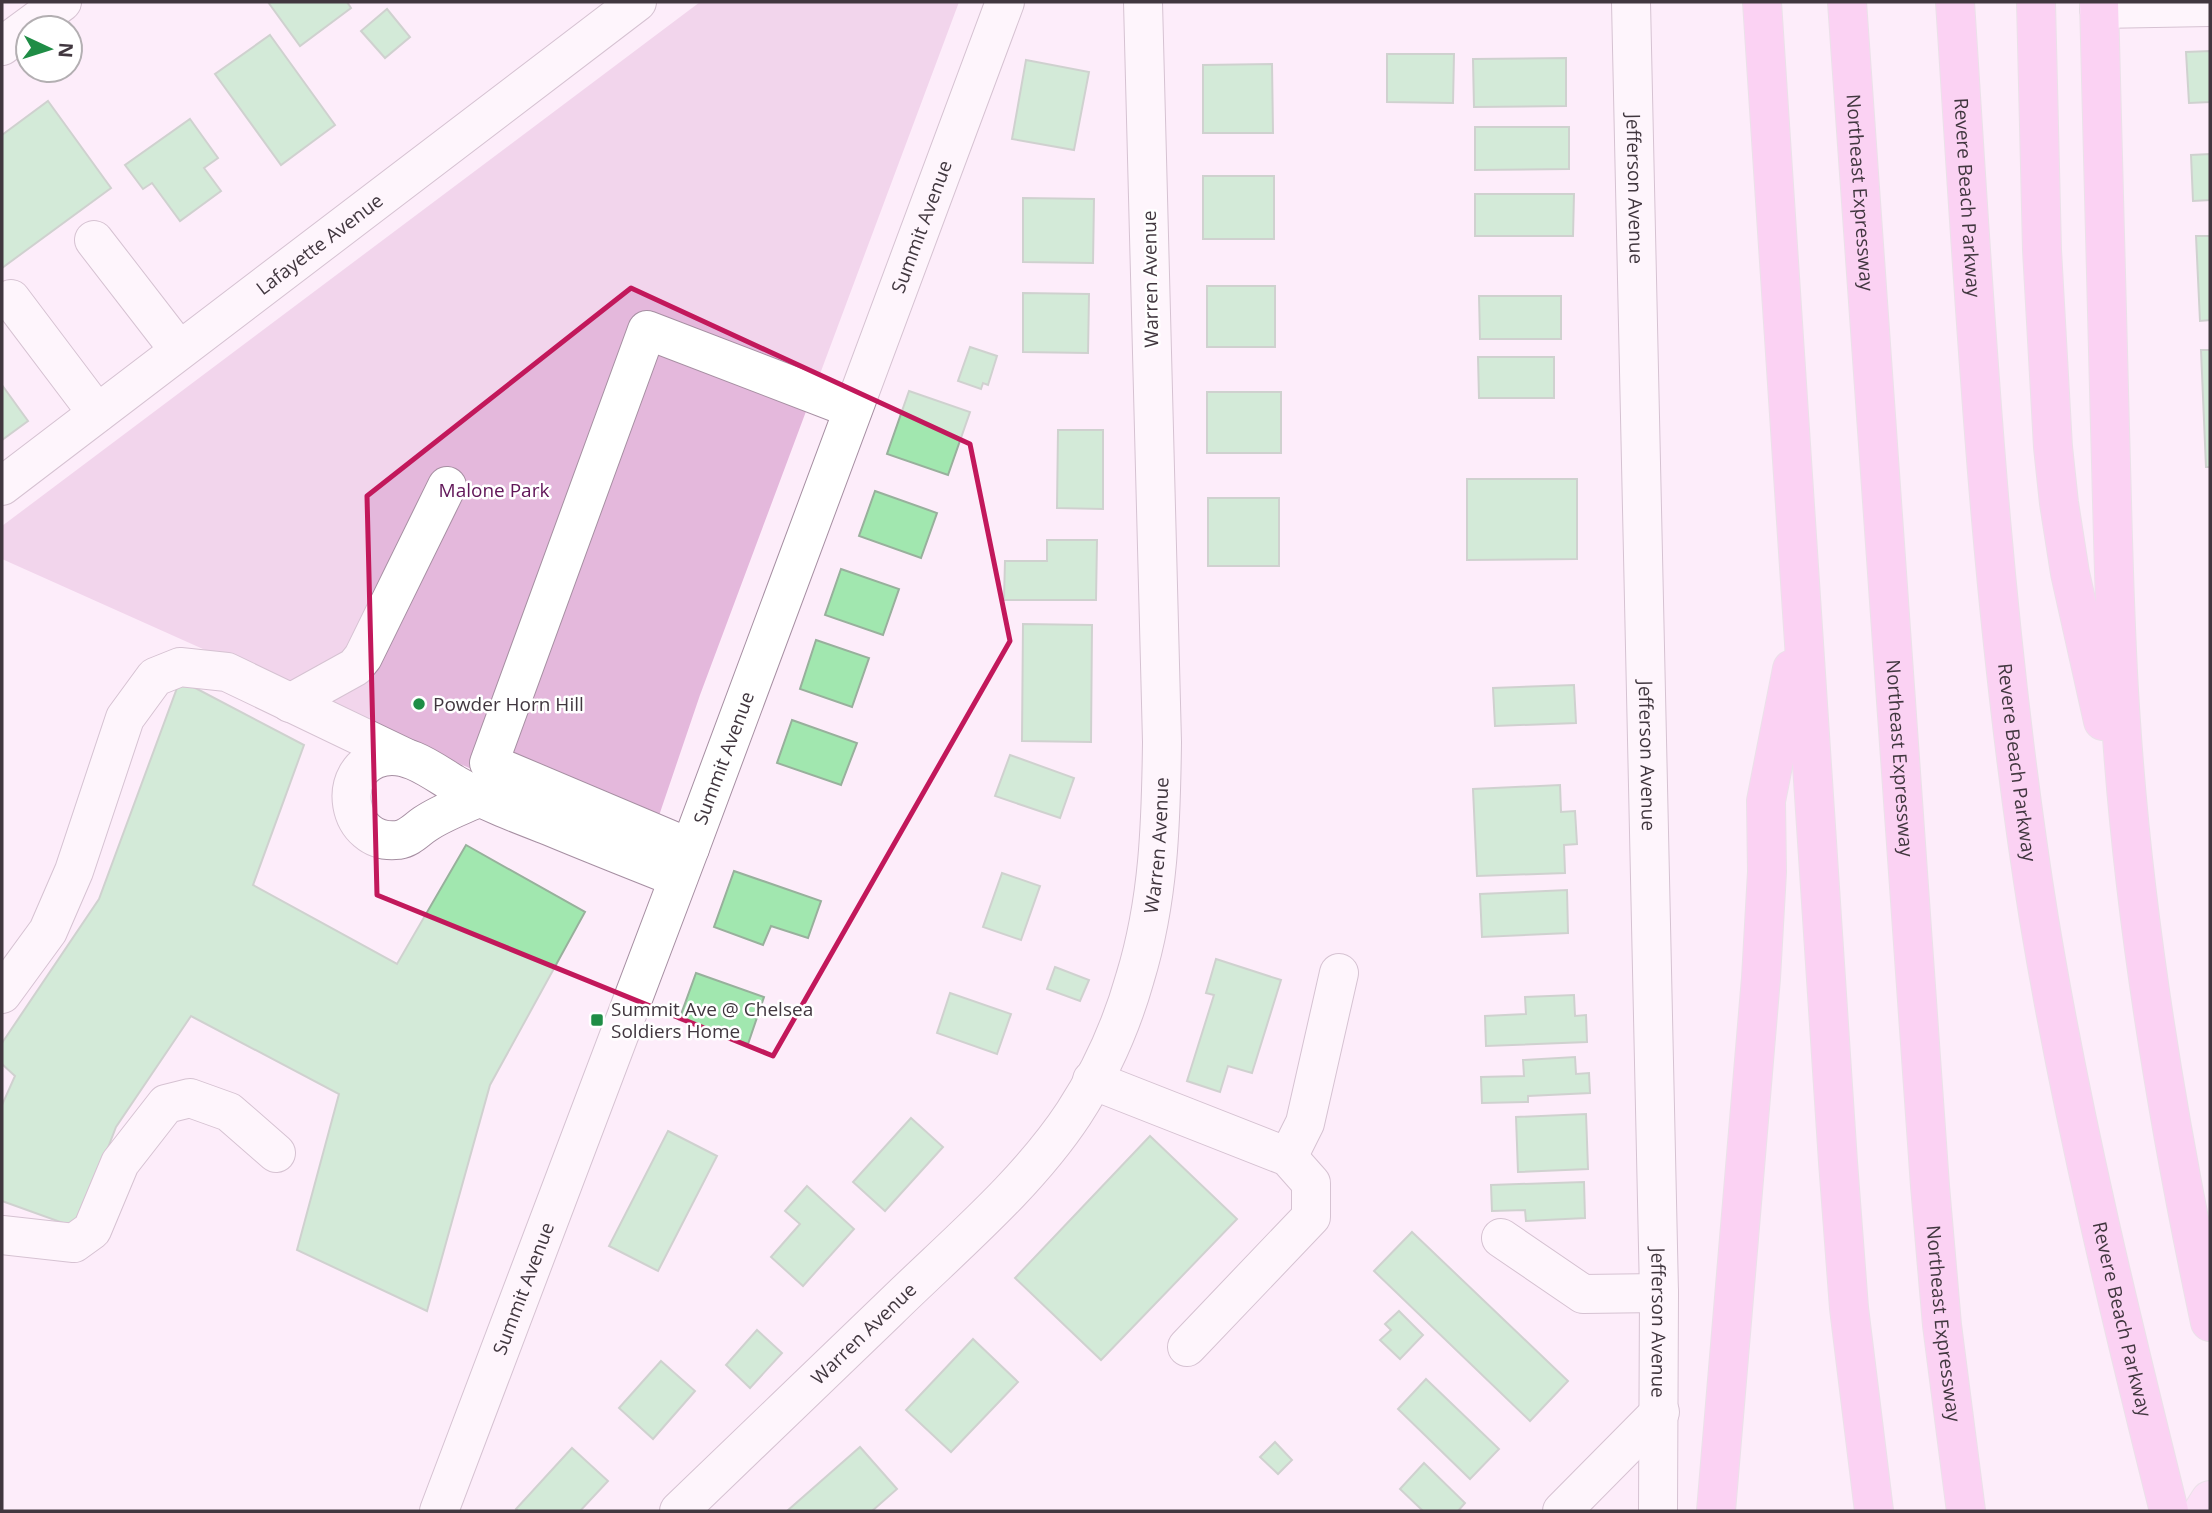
<svg xmlns="http://www.w3.org/2000/svg" width="2212" height="1513" viewBox="0 0 2212 1513" font-family="'Open Sans',sans-serif">
<style>
.green{fill:#e4b8dc}
.building{fill:#a1e7af;stroke:#98b09c;stroke-width:2}
.lines{fill:none;stroke-linecap:round;stroke-linejoin:round}
.minor-casing{stroke:#a68fa2;stroke-width:40}
.major-casing{stroke:#d5d3d5;stroke-width:40}
.highway-casing{stroke:#d5d3d5;stroke-width:40}
.minor{stroke:#fff;stroke-width:38}
.major{stroke:#fbd1f4;stroke-width:38}
.highway{stroke:#f8b2ec;stroke-width:38}
.marked{fill:none;stroke:#c2185b;stroke-width:5;stroke-linejoin:round}
.poi-dot{fill:#1f8d46;stroke:#fff;stroke-width:2.5}
.labels{text-anchor:middle;dominant-baseline:central;stroke-width:5;stroke-linejoin:round;paint-order:stroke}
.street-label{font-size:19px;fill:#41373f;stroke:#fff}
.park-label{font-size:19px;fill:#601558;stroke:#fff}
.poi-label{font-size:19px;fill:#41373f;stroke:#fff;text-anchor:start}
</style>
<rect width="100%" height="100%" fill="#fdedfa"/>
<path class="green" d="M700 2H959L700 695 648 848 2 559V526Z"/>
<g class="building">
<path d="M268 2H347L351 8 300 46Z"/>
<path d="M387 9 410 37 385 58 361 31Z"/>
<path d="M270 35 335 125 281 165 215 74Z"/>
<path d="M2210 51V102L2189 103 2186 52Z"/>
<path d="M1387 54H1454L1453 103 1387 102Z"/>
<path d="M1566 58V106L1474 107 1473 59Z"/>
<path d="M1026 60 1089 72 1074 150 1012 139Z"/>
<path d="M1272 64 1273 133H1203V65Z"/>
<path d="M48 101 111 188 2 268V135Z"/>
<path d="M190 119 218 158 204 168 221 191 180 221 152 183 143 189 125 165Z"/>
<path d="M1475 127H1569V169L1475 170Z"/>
<path d="M2210 154V200L2193 201 2191 155Z"/>
<rect x="1203" y="176" width="71" height="63"/>
<path d="M1475 194H1574L1573 236H1475Z"/>
<path d="M1023 198 1094 199 1093 263 1023 262Z"/>
<path d="M2196 236H2210V320L2200 321Z"/>
<rect x="1207" y="286" width="68" height="61"/>
<path d="M1023 293 1089 294 1088 353 1023 352Z"/>
<path d="M1479 296H1561V339H1480Z"/>
<path d="M970 347 997 356 988 385 983 383 981 389 958 381Z"/>
<path d="M2201 350H2210V467H2206Z"/>
<path d="M1478 357H1554V398H1479Z"/>
<path d="M2 385 28 421 2 440Z"/>
<path d="M909 391 970 412 948 475 887 454Z"/>
<rect x="1207" y="392" width="74" height="61"/>
<path d="M1058 430H1103V509L1057 508Z"/>
<path d="M1467 479H1577V559L1467 560Z"/>
<path d="M875 491 937 513 921 558 859 536Z"/>
<rect x="1208" y="498" width="71" height="68"/>
<path d="M1047 540H1097L1096 600H1004L1005 561H1047Z"/>
<path d="M841 569 899 589 883 635 825 615Z"/>
<path d="M1023 624 1092 625 1091 742 1022 741Z"/>
<path d="M816 640 869 658 852 707 800 689Z"/>
<path d="M180 680 304 745 253 885 397 964 466 845 585 912 490 1085 427 1311 297 1250 339 1094 191 1016 116 1127 77 1228 2 1201V1105L15 1076 2 1064V1043L99 899Z"/>
<path d="M1574 685 1576 723 1495 726 1493 688Z"/>
<path d="M792 720 857 743 841 785 777 763Z"/>
<path d="M1010 755 1074 778 1060 818 995 796Z"/>
<path d="M1560 785 1561 812 1575 811 1577 844 1564 845 1565 873 1477 876 1473 789Z"/>
<path d="M734 871 821 901 808 938 771 926 763 945 714 927Z"/>
<path d="M1002 873 1040 886 1021 940 983 927Z"/>
<path d="M1567 890 1568 933 1482 937 1480 894Z"/>
<path d="M1216 959 1281 980 1252 1073 1228 1066 1220 1092 1187 1081 1214 995 1206 993Z"/>
<path d="M1055 967 1089 980 1080 1001 1047 989Z"/>
<path d="M696 973 764 997 748 1044 679 1020Z"/>
<path d="M950 993 1011 1014 997 1054 937 1033Z"/>
<path d="M1574 995 1575 1016 1586 1015 1587 1042 1486 1046 1485 1016 1526 1014 1525 997Z"/>
<path d="M1575 1057 1576 1074 1589 1073 1590 1093 1528 1096V1102L1482 1103 1481 1077 1524 1076 1523 1060Z"/>
<path d="M1586 1114 1588 1169 1518 1172 1516 1117Z"/>
<path d="M911 1118 943 1147 885 1211 853 1182Z"/>
<path d="M668 1131 717 1156 658 1271 609 1246Z"/>
<path d="M1150 1136 1237 1219 1101 1360 1015 1278Z"/>
<path d="M1584 1182 1585 1218 1526 1221 1525 1210 1492 1211 1491 1185Z"/>
<path d="M807 1186 854 1229 803 1286 771 1257 800 1224 785 1211Z"/>
<path d="M1412 1232 1568 1381 1530 1421 1374 1271Z"/>
<path d="M1399 1311 1423 1335 1400 1359 1380 1340 1391 1330 1385 1324Z"/>
<path d="M757 1330 782 1353 750 1388 726 1365Z"/>
<path d="M973 1339 1018 1382 951 1452 906 1410Z"/>
<path d="M661 1361 695 1391 653 1439 619 1408Z"/>
<path d="M1426 1379 1499 1449 1470 1479 1398 1409Z"/>
<path d="M1275 1442 1292 1460 1278 1474 1260 1457Z"/>
<path d="M860 1447 897 1489 872 1511H787Z"/>
<path d="M572 1448 608 1481 580 1511H518L516 1509Z"/>
<path d="M1424 1463 1465 1503 1458 1511H1423L1400 1489Z"/>
</g>
<g class="lines">
<g class="minor-casing">
<g id="minor">
<path id="s1" d="M1631 2 1659 1293 1658 1511"/>
<path d="M2099 9 2210 7"/>
<path d="M2 46 62 2"/>
<path d="M94 240 179 350"/>
<path d="M11 299 97 413"/>
<path id="s2" d="M2 486 637 2"/>
<path d="M290 703 355 667 363 657 447 486"/>
<path d="M478 798C461 806 441 813 425 824 416 830 410 838 398 840 346 846 333 768 383 757 409 751 435 773 456 785 486 802 518 814 549 826 592 844 635 861 678 878"/>
<path d="M690 848 489 763 647 330 853 409"/>
<path d="M2 994 48 931 74 871 125 718 155 677 180 667 227 672 404 757"/>
<path d="M1092 1080 1288 1157 1311 1183V1217L1187 1347"/>
<path d="M1288 1157 1305 1123 1339 973"/>
<path d="M2 1235 74 1243 92 1230 120 1163 166 1104 190 1098 229 1112 276 1153"/>
<path d="M1501 1238 1583 1294 1659 1293"/>
<path id="s3" d="M439 1511 690 848 1005 2"/>
<path id="s4" d="M679 1511C749 1444 819 1376 889 1309 951 1248 1026 1186 1074 1113 1100 1073 1122 1024 1135 978 1159 900 1161 822 1162 742L1143 2"/>
<path d="M1562 1511 1660 1412"/>
</g>
</g>
<g class="major-casing">
<path id="major" d="M2203 1511 2210 1500"/>
</g>
<g class="highway-casing">
<g id="highway">
<path d="M1762 2 1838 1162 1849 1308 1874 1511"/>
<path id="s5" d="M1847 2 1930 1186 1942 1325 1966 1511"/>
<path id="s6" d="M1955 2C1975 308 1990 615 2039 919 2072 1118 2120 1315 2169 1511"/>
<path d="M2036 2 2042 250 2053 447 2059 503 2070 573 2103 721"/>
<path d="M2099 2C2103 144 2106 286 2110 428 2113 526 2114 624 2121 722 2134 923 2168 1125 2210 1322"/>
<path d="M1716 1511 1761 978 1767 872 1766 801 1792 669"/>
</g>
</g>
<use href="#minor" class="minor"/>
<use href="#major" class="major"/>
<use href="#highway" class="highway"/>
</g>
<path d="M0 0H2212V1513H0ZM631 288 970 444 1010 641 773 1056 377 895 367 496Z" fill="#fdedfa" fill-opacity=".55" fill-rule="evenodd"/>
<path class="marked" d="M631 288 970 444 1010 641 773 1056 377 895 367 496Z"/>
<g class="poi-dot">
<circle cx="419" cy="704" r="7"/>
<rect x="590" y="1013" width="14" height="14" rx="3.5"/>
</g>
<g class="labels">
<g class="street-label">
<text stroke="none"><textPath href="#s1" startOffset="187">Jefferson Avenue</textPath></text>
<text stroke="none"><textPath href="#s5" startOffset="191">Northeast Expressway</textPath></text>
<text stroke="none"><textPath href="#s6" startOffset="196">Revere Beach Parkway</textPath></text>
<text stroke="none"><textPath href="#s3" startOffset="1372">Summit Avenue</textPath></text>
<text stroke="none"><textPath href="#s2" startOffset="399">Lafayette Avenue</textPath></text>
<text transform="translate(1150 279) rotate(-91)">Warren Avenue</text>
<text stroke="none"><textPath href="#s1" startOffset="754">Jefferson Avenue</textPath></text>
<text stroke="none"><textPath href="#s3" startOffset="805">Summit Avenue</textPath></text>
<text stroke="none"><textPath href="#s5" startOffset="758">Northeast Expressway</textPath></text>
<text stroke="none"><textPath href="#s6" startOffset="763">Revere Beach Parkway</textPath></text>
<text stroke="none"><textPath href="#s4" startOffset="845">Warren Avenue</textPath></text>
<text stroke="none"><textPath href="#s3" startOffset="238">Summit Avenue</textPath></text>
<text stroke="none"><textPath href="#s6" startOffset="1330">Revere Beach Parkway</textPath></text>
<text stroke="none"><textPath href="#s5" startOffset="1325">Northeast Expressway</textPath></text>
<text stroke="none"><textPath href="#s1" startOffset="1321">Jefferson Avenue</textPath></text>
<text stroke="none"><textPath href="#s4" startOffset="256">Warren Avenue</textPath></text>
</g>
<g class="park-label">
<text x="494" y="490">Malone Park</text>
</g>
<g class="poi-label">
<text x="433" y="704">Powder Horn Hill</text>
<text x="611" y="1009">Summit Ave @ Chelsea<tspan x="611" dy="22">Soldiers Home</tspan></text>
</g>
</g>
<rect width="2212" height="1513" fill="none" stroke="#41373f" stroke-width="7"/>
<g transform="translate(49 49) rotate(94)"><circle r="33" fill="#ffffff" stroke="#b3afb2" stroke-width="2"/>
<path d="M0-5L12 26L0 18L-12 26Z" fill="#1f8d46"/>
<text y="-10" font-size="19" font-weight="bold" text-anchor="middle" fill="#41373f">N</text>
</g>
</svg>
